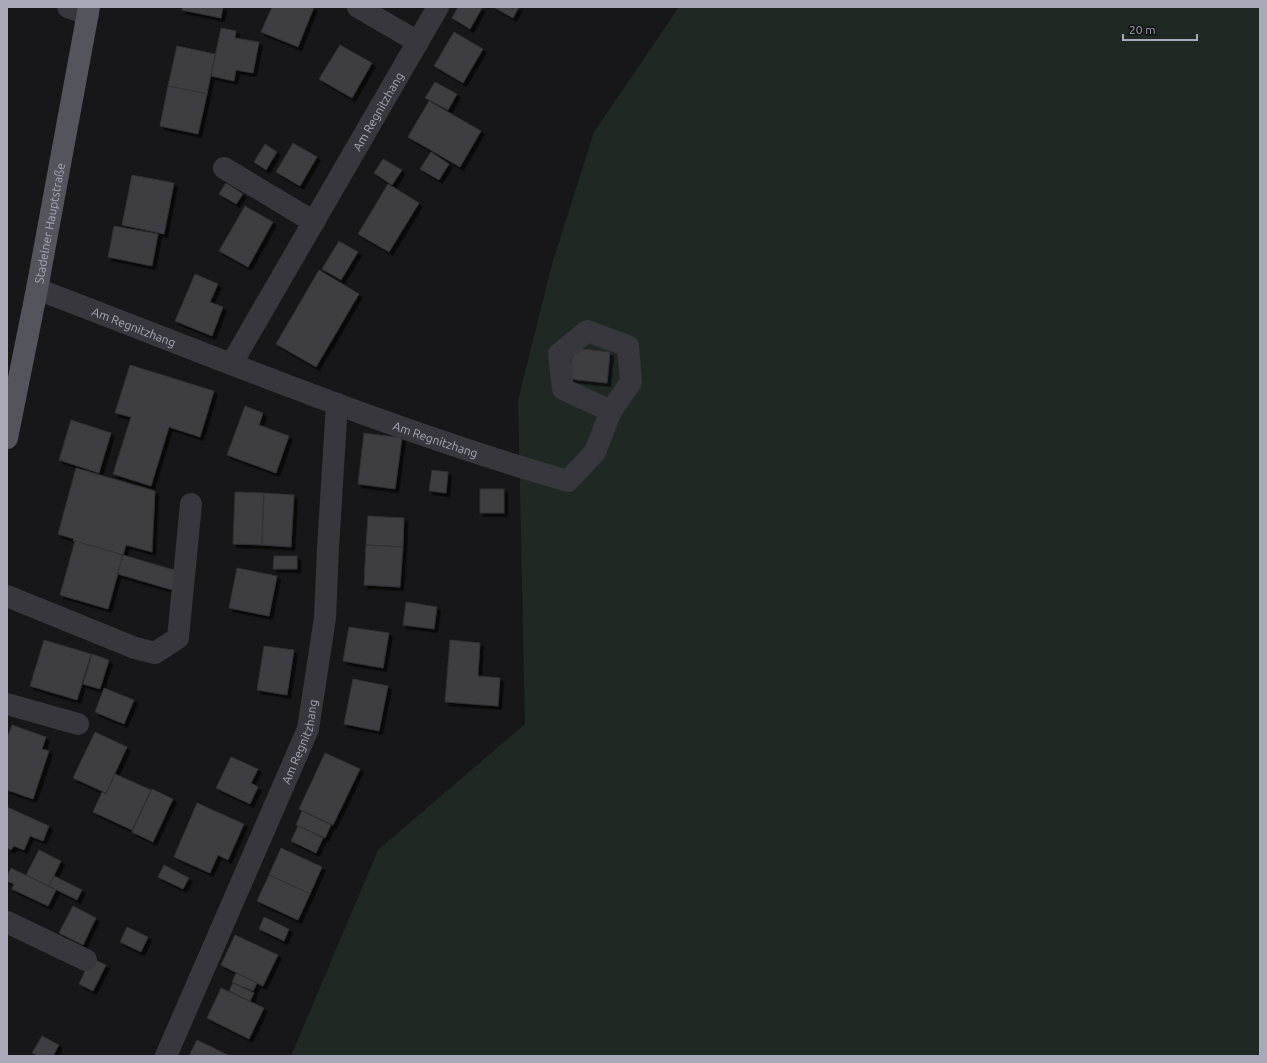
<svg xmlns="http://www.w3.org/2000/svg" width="1267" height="1063" viewBox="0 0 1267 1063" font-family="Ubuntu,sans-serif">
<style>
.green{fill:#202823}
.building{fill:#3e3e42;stroke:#313034;filter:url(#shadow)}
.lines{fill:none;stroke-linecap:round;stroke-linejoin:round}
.minor{stroke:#37373d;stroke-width:22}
.major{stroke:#53545c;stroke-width:22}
.labels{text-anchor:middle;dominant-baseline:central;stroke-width:3.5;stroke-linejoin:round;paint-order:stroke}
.street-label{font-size:12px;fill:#a8aab8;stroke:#121113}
</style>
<defs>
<filter id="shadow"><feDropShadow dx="3.5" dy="3.5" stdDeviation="0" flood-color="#0009"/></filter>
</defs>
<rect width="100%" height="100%" fill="#171618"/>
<path class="green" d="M679 7H1260V1056H291L378 850 525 724 518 400 552 264 594 132Z"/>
<g class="building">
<path d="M183 7H223L221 18 182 10Z"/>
<path d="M272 7H314L298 47 261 32Z"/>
<path d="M458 7 482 8 470 29 452 18Z"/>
<path d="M493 7H519L513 18Z"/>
<path d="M221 28 236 31 235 38 259 42 253 73 236 70 234 81 211 76Z"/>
<path d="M454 32 483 49 463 83 434 66Z"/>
<path d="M340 45 372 63 352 98 319 79Z"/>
<path d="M177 46 215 54 207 94 168 86Z"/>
<path d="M435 82 457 94 448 110 425 98Z"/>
<path d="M168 86 207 94 198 134 160 126Z"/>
<path d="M429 101 481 131 460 167 408 137Z"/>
<path d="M293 143 317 157 300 186 276 172Z"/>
<path d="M265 144 277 152 266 170 254 162Z"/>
<path d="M431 152 449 164 439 180 420 169Z"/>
<path d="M383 159 402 170 392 185 374 173Z"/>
<path d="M132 175 174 183 164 234 122 225Z"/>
<path d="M226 183 243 194 236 204 219 194Z"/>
<path d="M388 184 419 203 389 252 358 234Z"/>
<path d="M245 206 273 222 248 267 219 251Z"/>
<path d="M114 226 158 234 152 266 108 257Z"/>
<path d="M339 241 358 252 341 280 322 269Z"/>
<path d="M319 270 359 294 316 367 276 344Z"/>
<path d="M195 274 218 284 210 302 223 307 212 336 175 321Z"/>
<path d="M573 348 610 352 607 383 569 379Z"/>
<path d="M130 365 214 391 200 437 169 427 151 486 113 474 131 417 115 413Z"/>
<path d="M245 406 263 413 259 425 289 436 276 473 227 455Z"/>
<path d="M71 420 111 433 99 473 59 460Z"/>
<path d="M364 433 402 438 395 489 358 484Z"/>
<path d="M76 468 155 491 152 552 126 545 123 555 73 541 74 539 58 534Z"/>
<path d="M432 470 448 472 446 493 429 491Z"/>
<rect x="480" y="489" width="24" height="24"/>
<path d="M235 492 264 493 262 545 233 544Z"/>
<path d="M264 493 294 495 291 547 262 545Z"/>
<path d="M368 516 404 518 403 547 366 545Z"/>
<path d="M75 541 123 555 108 609 60 595Z"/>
<path d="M366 545 403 547 400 587 364 585Z"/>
<path d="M123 555 181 572 176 591 118 574Z"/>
<path d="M274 556H297V569H273Z"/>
<path d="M237 568 277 576 269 616 229 608Z"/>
<path d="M406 602 437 607 434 629 403 625Z"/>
<path d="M349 627 389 633 383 668 343 661Z"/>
<path d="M44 640 91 654 77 700 30 686Z"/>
<path d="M450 640 480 643 478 676 500 678 498 706 445 702Z"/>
<path d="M264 646 294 650 287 695 257 690Z"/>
<path d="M92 654 109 660 100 689 83 684Z"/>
<path d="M353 679 388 686 379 731 344 724Z"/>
<path d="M104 688 134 700 124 724 95 712Z"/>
<path d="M12 725 46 737 42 749 49 751 33 799 7 790V738Z"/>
<path d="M95 732 127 747 106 793 73 778Z"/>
<path d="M325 753 360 769 333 825 299 809Z"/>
<path d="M231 757 258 769 251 783 258 787 250 804 216 788Z"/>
<path d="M115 774 151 790 132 830 93 812 102 792 106 794Z"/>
<path d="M152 789 173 799 153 842 132 832Z"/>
<path d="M197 803 244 824 228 860 218 855 210 873 174 857Z"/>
<path d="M7 807 49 826 43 841 30 836 24 850 14 846 11 850 7 848Z"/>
<path d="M302 811 331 825 325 838 296 825Z"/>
<path d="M298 826 323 838 316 853 291 841Z"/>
<path d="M281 848 322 867 310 894 269 875Z"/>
<path d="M39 850 61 861 49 886 26 875Z"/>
<path d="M164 865 189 878 183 889 158 877Z"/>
<path d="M11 868 56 890 48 906 12 889 14 884 7 881V877Z"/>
<path d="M269 875 310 894 298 920 257 901Z"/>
<path d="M54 876 82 890 77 900 49 886Z"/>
<path d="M73 906 96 918 83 945 59 933Z"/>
<path d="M264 917 289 929 284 941 259 929Z"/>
<path d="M127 927 148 937 141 952 120 942Z"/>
<path d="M235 935 278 955 263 986 221 965Z"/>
<path d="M91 958 106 965 93 991 79 984Z"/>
<path d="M236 973 257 983 253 991 232 982Z"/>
<path d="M233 983 254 993 250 1001 229 991Z"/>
<path d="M221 988 264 1008 249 1039 207 1018Z"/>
<path d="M42 1036 59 1045 53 1056H38L32 1053Z"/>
<path d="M197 1040 230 1056H189Z"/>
</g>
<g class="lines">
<g class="minor">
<path d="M68 7 88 14"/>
<path d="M358 7 418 42"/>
<path d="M224 168 314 222"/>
<path id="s1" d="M37 289C213 356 387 429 568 481L595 452 611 411 631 382 628 346 587 331 559 354 563 389 611 411"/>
<path id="s2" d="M232 363 438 7"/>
<path d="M7 596 135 648 155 653 178 638 191 504"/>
<path d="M7 704 78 724"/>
<path d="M7 922 86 960"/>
<path id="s3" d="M166 1056 308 729 325 618 328 548 337 404"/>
</g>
<path class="major" id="s4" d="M7 438 37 289 89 7"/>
</g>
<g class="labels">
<g class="street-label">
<text stroke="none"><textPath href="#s2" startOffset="291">Am Regnitzhang</textPath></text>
<text stroke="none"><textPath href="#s4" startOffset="219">Stadelner Hauptstraße</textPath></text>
<text stroke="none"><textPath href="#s1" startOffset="104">Am Regnitzhang</textPath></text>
<text stroke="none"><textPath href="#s1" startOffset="426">Am Regnitzhang</textPath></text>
<text stroke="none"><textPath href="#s3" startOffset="342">Am Regnitzhang</textPath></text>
</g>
</g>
<rect width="1267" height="1063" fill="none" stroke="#a8aab8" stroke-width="16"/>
<path d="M1123 34v6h74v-6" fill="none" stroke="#a8aab8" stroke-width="2"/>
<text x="1129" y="34" font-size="12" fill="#a8aab8" stroke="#121113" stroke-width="3" paint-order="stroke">20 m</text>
</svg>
